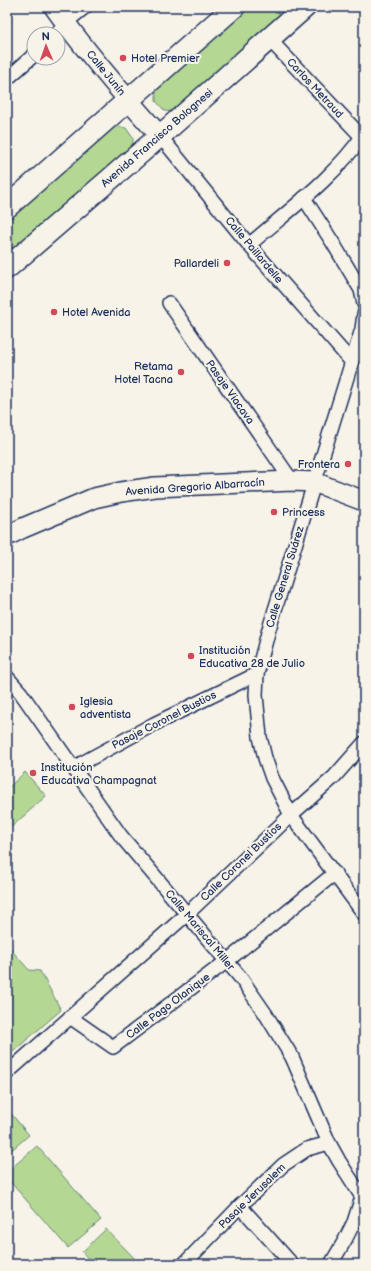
<svg xmlns="http://www.w3.org/2000/svg" width="371" height="1271" viewBox="0 0 371 1271" font-family="'Balsamiq Sans',sans-serif">
<style>
.green{fill:#b4d893;stroke:#688478}
.lines{fill:none;stroke-linecap:round;stroke-linejoin:round}
.street-casing{stroke:#1b2f5e;stroke-width:16}
.secondary-casing{stroke:#1b2f5e;stroke-width:22}
.primary-casing{stroke:#1b2f5e;stroke-width:24}
.street{stroke:#f7f3e8;stroke-width:13}
.secondary{stroke:#f7f3e8;stroke-width:19}
.primary{stroke:#f7f3e8;stroke-width:21}
.poi-dot{fill:#d1495b;stroke:#f7f3e8;stroke-width:1.5}
.labels{text-anchor:middle;dominant-baseline:central;stroke-width:4;stroke-linejoin:round;paint-order:stroke}
.poi-label{font-size:11px;fill:#1b2f5e;stroke:#f7f3e8;text-anchor:start}
.street-label{font-size:11px;fill:#1b2f5e;stroke:#f7f3e8}
</style>
<rect width="100%" height="100%" fill="#f7f3e8"/>
<filter id="ink" filterUnits="userSpaceOnUse"><feTurbulence type="fractalNoise" baseFrequency=".025" numOctaves="2"/><feDisplacementMap in="SourceGraphic" scale="8" xChannelSelector="R" yChannelSelector="G"/><feConvolveMatrix kernelMatrix="1 2 1 2 8 2 1 2 1" color-interpolation-filters="sRGB"/></filter>
<g filter="url(#ink)">
<g class="green">
<path d="M245 7H296L176 112 165 111 156 101V89Z"/>
<path d="M114 126 126 128 133 138 132 151 7 259V219Z"/>
<path d="M25 772 46 796 7 831V789Z"/>
<path d="M7 945 29 970 40 971 61 1010 7 1057Z"/>
<path d="M8 1110 29 1135 7 1154V1111Z"/>
<path d="M37 1146 101 1220 68 1248 7 1178V1172Z"/>
<path d="M106 1229 140 1264H93L82 1252Z"/>
</g>
<g class="lines">
<g class="street-casing">
<g id="street">
<path d="M57 34 65 23 85 7"/>
<path d="M269 39 362 137"/>
<path d="M7 79 34 55"/>
<path d="M160 136 249 245 351 361"/>
<path d="M304 198 333 243 361 290 364 304"/>
<path d="M249 245C288 211 335 177 364 134"/>
<path d="M169 303 292 481"/>
<path d="M364 314 362 329 269 629 257 674 256 695 260 737 265 758 272 778 291 815 364 914"/>
<path d="M7 677 21 693 121 836 240 977 265 1013 292 1057 329 1143 339 1161 364 1200"/>
<path d="M73 768 154 724 257 674"/>
<path d="M70 1017 113 1047 227 961 335 873"/>
<path d="M7 1073 186 915 291 815 334 777 364 743"/>
<path d="M240 1206 292 1264"/>
<path d="M184 1264 240 1206 283 1165 307 1149 329 1143"/>
<path d="M331 1264 345 1240 354 1222 364 1191"/>
</g>
</g>
<g class="secondary-casing">
<g id="secondary">
<path d="M54 7C86 52 123 95 160 136"/>
<path d="M7 536 23 528 94 498 121 492 155 487 292 481 314 482 364 501"/>
</g>
</g>
<g class="primary-casing">
<g id="primary">
<path d="M7 207 234 7"/>
<path d="M7 268 160 136 305 7"/>
</g>
</g>
<use href="#street" class="street"/>
<use href="#secondary" class="secondary"/>
<use href="#primary" class="primary"/>
</g>
</g>
<g class="poi-dot">
<circle cx="123" cy="58" r="4"/>
<circle cx="227" cy="263" r="4"/>
<circle cx="54" cy="312" r="4"/>
<circle cx="181" cy="372" r="4"/>
<circle cx="348" cy="464" r="4"/>
<circle cx="274" cy="512" r="4"/>
<circle cx="191" cy="656" r="4"/>
<circle cx="72" cy="707" r="4"/>
<circle cx="33" cy="773" r="4"/>
</g>
<g class="labels">
<g class="poi-label">
<text x="131" y="58">Hotel Premier</text>
<text x="219" y="263" text-anchor="end">Pallardeli</text>
<text x="62" y="312">Hotel Avenida</text>
<text x="173" y="366" text-anchor="end">Retama<tspan x="173" dy="13">Hotel Tacna</tspan></text>
<text x="340" y="464" text-anchor="end">Frontera</text>
<text x="282" y="512">Princess</text>
<text x="199" y="650">Institución<tspan x="199" dy="13">Educativa 28 de Julio</tspan></text>
<text x="80" y="701">Iglesia<tspan x="80" dy="13">adventista</tspan></text>
<text x="41" y="767">Institución<tspan x="41" dy="13">Educativa Champagnat</tspan></text>
</g>
<g class="street-label">
<text transform="translate(106 73) rotate(51)">Calle Junín</text>
<text transform="translate(315 88) rotate(47)">Carlos Metraud</text>
<text transform="translate(157 138) rotate(-41)">Avenida Francisco Bolognesi</text>
<text transform="translate(254 250) rotate(50)">Calle Paillardelle</text>
<text transform="translate(230 392) rotate(55)">Pasaje Viacava</text>
<text transform="translate(195 487) rotate(-4)">Avenida Gregorio Albarracín</text>
<text transform="translate(285 577) rotate(-73)">Calle General Suárez</text>
<text transform="translate(164 720) rotate(-27)">Pasaje Coronel Bustios</text>
<text transform="translate(241 862) rotate(-44)">Calle Coronel Bustíos</text>
<text transform="translate(200 930) rotate(50)">Calle Mariscal Miller</text>
<text transform="translate(168 1006) rotate(-37)">Calle Pago Olanique</text>
<text transform="translate(252 1196) rotate(-44)">Pasaje Jerusalem</text>
</g>
</g>
<rect width="371" height="1271" fill="none" stroke="#f7f3e8" stroke-width="24"/>
<rect x="12" y="12" width="347" height="1247" fill="none" stroke="#1b2f5e" stroke-width="1.5" filter="url(#ink)"/>
<g transform="translate(46 46) rotate(358)"><circle r="19" fill="#f7f3e8" stroke="#9fa5b1"/>
<path d="M0-3L7 15L0 10L-7 15Z" fill="#d1495b"/>
<text y="-6" font-size="11" font-weight="bold" text-anchor="middle" fill="#1b2f5e">N</text>
</g>
</svg>
